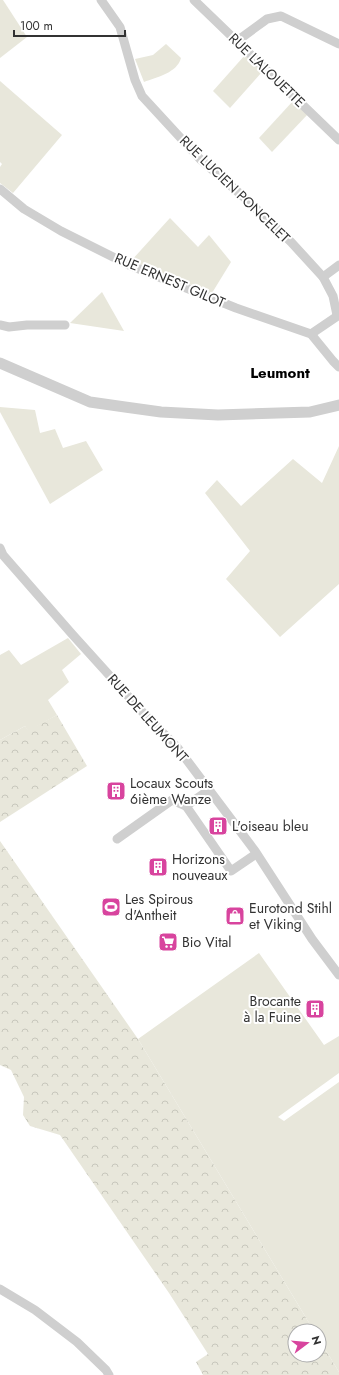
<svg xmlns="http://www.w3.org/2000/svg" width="339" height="1375" viewBox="0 0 339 1375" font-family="Jost,sans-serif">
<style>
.grass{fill:#e8e7db}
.forest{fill:url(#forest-crowns)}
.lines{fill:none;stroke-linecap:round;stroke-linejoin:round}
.minor{stroke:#cfcfcf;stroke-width:9}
.tertiary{stroke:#cfcfcf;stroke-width:11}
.labels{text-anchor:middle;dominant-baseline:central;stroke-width:4;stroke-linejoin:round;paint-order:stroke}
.street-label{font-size:14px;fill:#323232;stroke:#fff}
.poi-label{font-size:14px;fill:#323232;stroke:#fff;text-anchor:start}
.neighbourhood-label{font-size:15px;font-weight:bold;fill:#000;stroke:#fff}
</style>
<defs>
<pattern id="forest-crowns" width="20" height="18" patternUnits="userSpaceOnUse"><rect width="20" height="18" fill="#e8e7db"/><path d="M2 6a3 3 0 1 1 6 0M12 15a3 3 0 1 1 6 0" fill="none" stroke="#c7c7bc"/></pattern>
</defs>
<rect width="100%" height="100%" fill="#fff"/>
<g class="grass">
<path d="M0 0H3L27 37 0 58Z"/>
<path d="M166 44 181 58C177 73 157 77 144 82L135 59 153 55Z"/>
<path d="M245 55 262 72 230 108 213 91Z"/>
<path d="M0 81 62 135 13 193 0 183V167L2 164 0 162Z"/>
<path d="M293 101 308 114 272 152 259 138Z"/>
<path d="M170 218 198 247 209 235 231 262 212 293 131 261Z"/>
<path d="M102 292 124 331 70 323Z"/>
<path d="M0 407 35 410 40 433 55 429 63 448 86 441 103 470 50 504 0 412Z"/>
<path d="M339 446V584L280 637 226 579 250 551 205 493 217 480 241 506 293 459 322 483Z"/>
<path d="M68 638 81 654 62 670 69 682 48 700 57 715 28 731 25 726 0 740V655L9 650 21 665Z"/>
<path d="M259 953 324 1045 339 1036V1073L278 1117 284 1121 339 1082V1372L319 1339V1331H314L138 1039Z"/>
</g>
<g class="forest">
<path d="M57 715 87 766 0 822V740L25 726 28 730Z"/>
<path d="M0 841 138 1039 314 1331H295V1355H319V1339L339 1372V1375H203L196 1362 208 1354 169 1293 60 1135 30 1126 23 1115 24 1097 11 1070 0 1065Z"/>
</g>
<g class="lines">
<g class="minor">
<path d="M101 0 120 27 135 80 142 96 200 159 246 199 291 242 323 277 333 296 337 315"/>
<path d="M194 0 339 140"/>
<path d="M237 41 267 19 281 16 339 44"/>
<path d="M0 189 24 209 61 231 129 265 236 308 311 334 333 361 339 367"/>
<path d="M323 277 339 265"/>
<path d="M0 325 9 327 27 325H65"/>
<path d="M311 334 339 315"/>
<path d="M0 548 3 555 72 634 147 717 177 747 255 851 312 939 339 975"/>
<path d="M209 790 186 806 231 871 256 854"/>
<path d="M117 839 172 800 186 806"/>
<path d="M0 1289 35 1310 77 1342 106 1370 109 1375"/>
</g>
<path class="tertiary" d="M0 363 90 402 125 407 161 412 218 415 310 412 339 405"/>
</g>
<defs>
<g id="building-square" transform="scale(1)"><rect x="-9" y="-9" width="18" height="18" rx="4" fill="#d8449e" stroke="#fff"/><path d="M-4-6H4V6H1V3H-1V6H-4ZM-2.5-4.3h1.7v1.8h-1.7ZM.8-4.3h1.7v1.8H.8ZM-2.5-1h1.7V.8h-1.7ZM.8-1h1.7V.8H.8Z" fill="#fff"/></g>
<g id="stadium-square" transform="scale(1)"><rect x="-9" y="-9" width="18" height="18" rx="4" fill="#d8449e" stroke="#fff"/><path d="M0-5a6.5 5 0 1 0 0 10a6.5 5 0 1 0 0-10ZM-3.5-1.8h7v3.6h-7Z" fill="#fff"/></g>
<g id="shop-square" transform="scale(1)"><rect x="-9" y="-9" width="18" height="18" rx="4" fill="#d8449e" stroke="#fff"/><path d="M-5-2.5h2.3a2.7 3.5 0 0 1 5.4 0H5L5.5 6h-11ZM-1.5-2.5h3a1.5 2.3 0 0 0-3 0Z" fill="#fff"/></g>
<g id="supermarket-square" transform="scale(1)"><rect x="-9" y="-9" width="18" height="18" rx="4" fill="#d8449e" stroke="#fff"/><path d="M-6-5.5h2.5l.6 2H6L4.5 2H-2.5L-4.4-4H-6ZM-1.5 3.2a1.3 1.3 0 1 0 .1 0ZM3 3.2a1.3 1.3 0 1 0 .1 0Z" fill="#fff"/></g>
</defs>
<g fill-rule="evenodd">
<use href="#building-square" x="116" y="791"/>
<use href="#building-square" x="218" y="826"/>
<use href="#building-square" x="158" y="867"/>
<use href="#stadium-square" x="111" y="907"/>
<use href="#shop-square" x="235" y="916"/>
<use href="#supermarket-square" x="168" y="942"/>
<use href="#building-square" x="315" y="1009"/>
</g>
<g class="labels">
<g class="street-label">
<text transform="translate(267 70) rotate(44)">RUE L'ALOUETTE</text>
<text transform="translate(235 189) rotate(44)">RUE LUCIEN PONCELET</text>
<text transform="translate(170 280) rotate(23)">RUE ERNEST GILOT</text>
<text transform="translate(148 718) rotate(48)">RUE DE LEUMONT</text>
</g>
<g class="poi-label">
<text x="130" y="783">Locaux Scouts<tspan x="130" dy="16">6ième Wanze</tspan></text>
<text x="232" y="826">L'oiseau bleu</text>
<text x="172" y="859">Horizons<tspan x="172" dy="16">nouveaux</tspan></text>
<text x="125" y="899">Les Spirous<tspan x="125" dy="16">d'Antheit</tspan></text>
<text x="249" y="908">Eurotond Stihl<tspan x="249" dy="16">et Viking</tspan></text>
<text x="182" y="942">Bio Vital</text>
<text x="301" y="1001" text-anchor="end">Brocante<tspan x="301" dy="16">à la Fuine</tspan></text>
</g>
<g class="neighbourhood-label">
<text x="280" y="373">Leumont</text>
</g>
</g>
<g transform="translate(307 1343) rotate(74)"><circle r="19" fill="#ffffff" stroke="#adadad"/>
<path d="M0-3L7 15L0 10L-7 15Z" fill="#d8449e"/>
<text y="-6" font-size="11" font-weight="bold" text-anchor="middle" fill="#323232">N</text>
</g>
<path d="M14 30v6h111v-6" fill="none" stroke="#323232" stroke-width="2"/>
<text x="20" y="30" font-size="12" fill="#323232" stroke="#ffffff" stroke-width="3" paint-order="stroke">100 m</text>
</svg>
